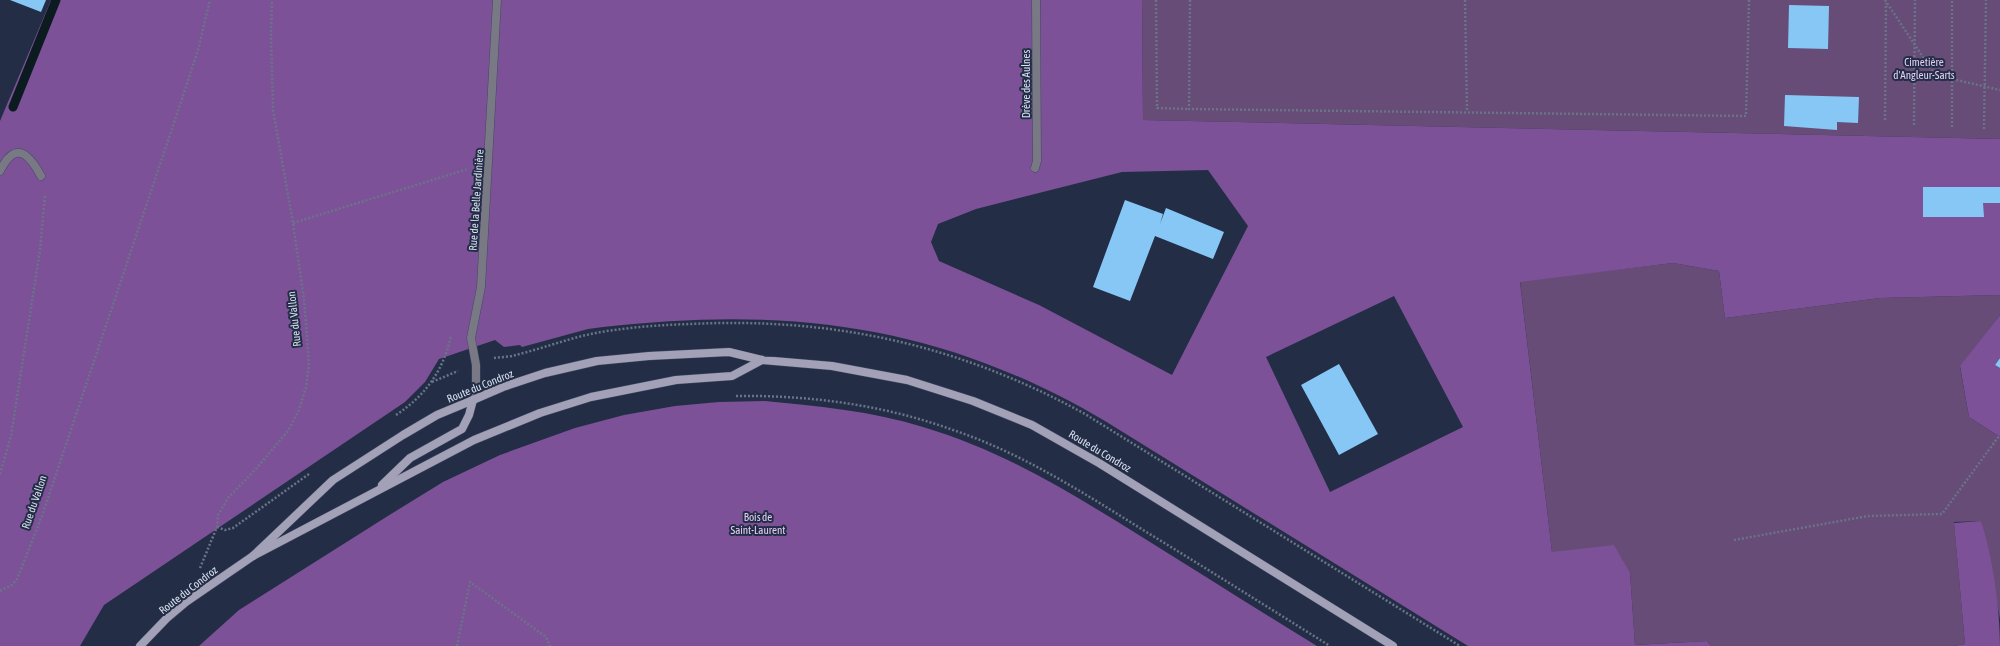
<svg xmlns="http://www.w3.org/2000/svg" width="2000" height="646" viewBox="0 0 2000 646" font-family="'Asap Condensed',sans-serif">
<style>
.green{fill:#664c76}
.forest{fill:#7d5197;fill-rule:evenodd}
.lines{fill:none;stroke-linecap:round;stroke-linejoin:round}
.stream{stroke:#0b1b20;stroke-width:9}
.building{fill:#87c7f6}
.minor-casing{stroke:#404a61;stroke-width:9}
.secondary-casing{stroke:#404a61;stroke-width:9}
.path{stroke:#6a7388;stroke-width:2.5;stroke-dasharray:2 2;stroke-linecap:butt}
.minor{stroke:#797885;stroke-width:8}
.secondary{stroke:#a2a1b7;stroke-width:8}
.labels{text-anchor:middle;dominant-baseline:central;stroke-width:4;stroke-linejoin:round;paint-order:stroke}
.park-label{font-size:11px;fill:#e5cef5;stroke:#232e46}
.street-label{font-size:11px;fill:#d9e0f0;stroke:#232e46}
</style>
<rect width="100%" height="100%" fill="#232e46"/>
<g class="green">
<path d="M1142 0H2000V139L1143 120Z"/>
<path d="M1673 263 1719 271 1725 318 1880 298 2000 295V315L1960 367 1969 417 2000 437V619L1981 521 1954 522 1965 644 1953 646H1711L1707 641 1635 645 1630 573 1552 552 1520 281Z"/>
</g>
<g class="forest">
<path d="M51 0H1142L1143 120 2000 139V295L1880 298 1725 318 1719 271 1673 263 1520 282 1552 552 1614 545 1630 573 1635 645 1707 641 1711 646H1468L1105 421C940 324 790 306 603 327L588 329 522 347 520 345 504 347 495 340 439 359 425 382 405 402 104 605 80 646H0V121ZM1208 170 1248 226 1172 375 1039 305 939 261 931 242 938 224 976 209 1122 172ZM1394 296 1463 427 1330 492 1266 357Z"/>
<path d="M2000 315V358L1995 365 2000 368V437L1969 417 1960 366Z"/>
<path d="M765 401C818 406 872 411 923 427 1004 451 1071 493 1142 537 1200 573 1258 610 1317 646H199L239 610 391 514 443 482 500 455 575 428 624 415 675 406 719 402Z"/>
<path d="M1981 521C1993 558 2000 609 2000 646H1953L1965 644 1954 523Z"/>
</g>
<g class="lines">
<path class="stream" d="M13 107 56 0"/>
</g>
<g class="building">
<path d="M10 0H46L41 12Z"/>
<path d="M1789 5 1829 6 1828 49 1788 48Z"/>
<path d="M1785 95 1859 97 1858 123 1837 122V130L1784 126Z"/>
<path d="M1923 187H2000V203H1983L1984 217H1923Z"/>
<path d="M1125 200 1163 214 1160 224 1166 208 1224 232 1213 259 1155 236 1130 301 1093 287Z"/>
<path d="M2000 358V368L1995 365Z"/>
<path d="M1339 364 1378 434 1339 455 1301 385Z"/>
</g>
<g class="lines">
<g class="minor-casing">
<g id="minor">
<path d="M1035 168 1037 161 1036 0"/>
<path d="M0 171C15 141 28 152 41 176"/>
<path d="M473 400 476 387V365L471 338 481 287 497 0"/>
</g>
</g>
<g class="secondary-casing">
<g id="secondary">
<path d="M382 485 410 458 462 429 469 415 473 400"/>
<path d="M253 556 333 480 403 435 437 415 473 400 503 387 545 373 597 361 649 356 729 352 762 360 832 366 907 380 973 401 1032 425 1099 463 1393 646"/>
<path d="M140 646 167 618 186 602 253 556 474 440 540 413 591 397 676 380 732 376 762 360"/>
</g>
</g>
<g class="path">
<path d="M1156 0 1157 108 1189 109"/>
<path d="M1190 0 1189 109 1746 116 1749 0"/>
<path d="M1465 0 1467 112"/>
<path d="M1885 0 1935 75 2000 90"/>
<path d="M1885 120 1886 3"/>
<path d="M1914 125 1915 0"/>
<path d="M1952 127V0"/>
<path d="M1984 129 1986 0"/>
<path d="M293 223 468 169"/>
<path d="M494 358C501 357 509 357 516 355 544 348 572 337 601 332 631 327 660 325 690 324 834 317 959 345 1085 414L1460 646"/>
<path d="M432 382 458 371"/>
<path d="M736 396C810 395 884 405 953 430 1024 454 1085 494 1148 533 1209 570 1269 608 1330 646"/>
<path d="M396 415C426 395 443 371 451 336"/>
<path d="M0 474 11 436 40 250 45 194"/>
<path d="M217 527 225 530 233 528 309 474"/>
<path d="M1734 540 1868 516 1942 514 1999 436 2000 437"/>
<path d="M200 568 217 527 218 515 228 498 255 470 288 431 299 410 306 387 309 363 304 299 293 223 273 110 271 33 272 0"/>
<path d="M0 591 12 585 17 579 42 516 179 108 198 50 210 0"/>
<path d="M457 646 470 582 546 637 550 646"/>
</g>
<use href="#minor" class="minor"/>
<use href="#secondary" class="secondary"/>
</g>
<g class="labels">
<g class="park-label">
<text x="1924" y="62">Cimetière<tspan x="1924" dy="13">d'Angleur-Sarts</tspan></text>
<text x="758" y="517">Bois de<tspan x="758" dy="13">Saint-Laurent</tspan></text>
</g>
<g class="street-label">
<text transform="translate(1026 84) rotate(-90)">Drève des Aulnes</text>
<text transform="translate(476 200) rotate(-86)">Rue de la Belle Jardinière</text>
<text transform="translate(294 319) rotate(-96)">Rue du Vallon</text>
<text transform="translate(480 386) rotate(-22)">Route du Condroz</text>
<text transform="translate(1100 451) rotate(31)">Route du Condroz</text>
<text transform="translate(34 502) rotate(-71)">Rue du Vallon</text>
<text transform="translate(188 590) rotate(-38)">Route du Condroz</text>
</g>
</g>
</svg>
